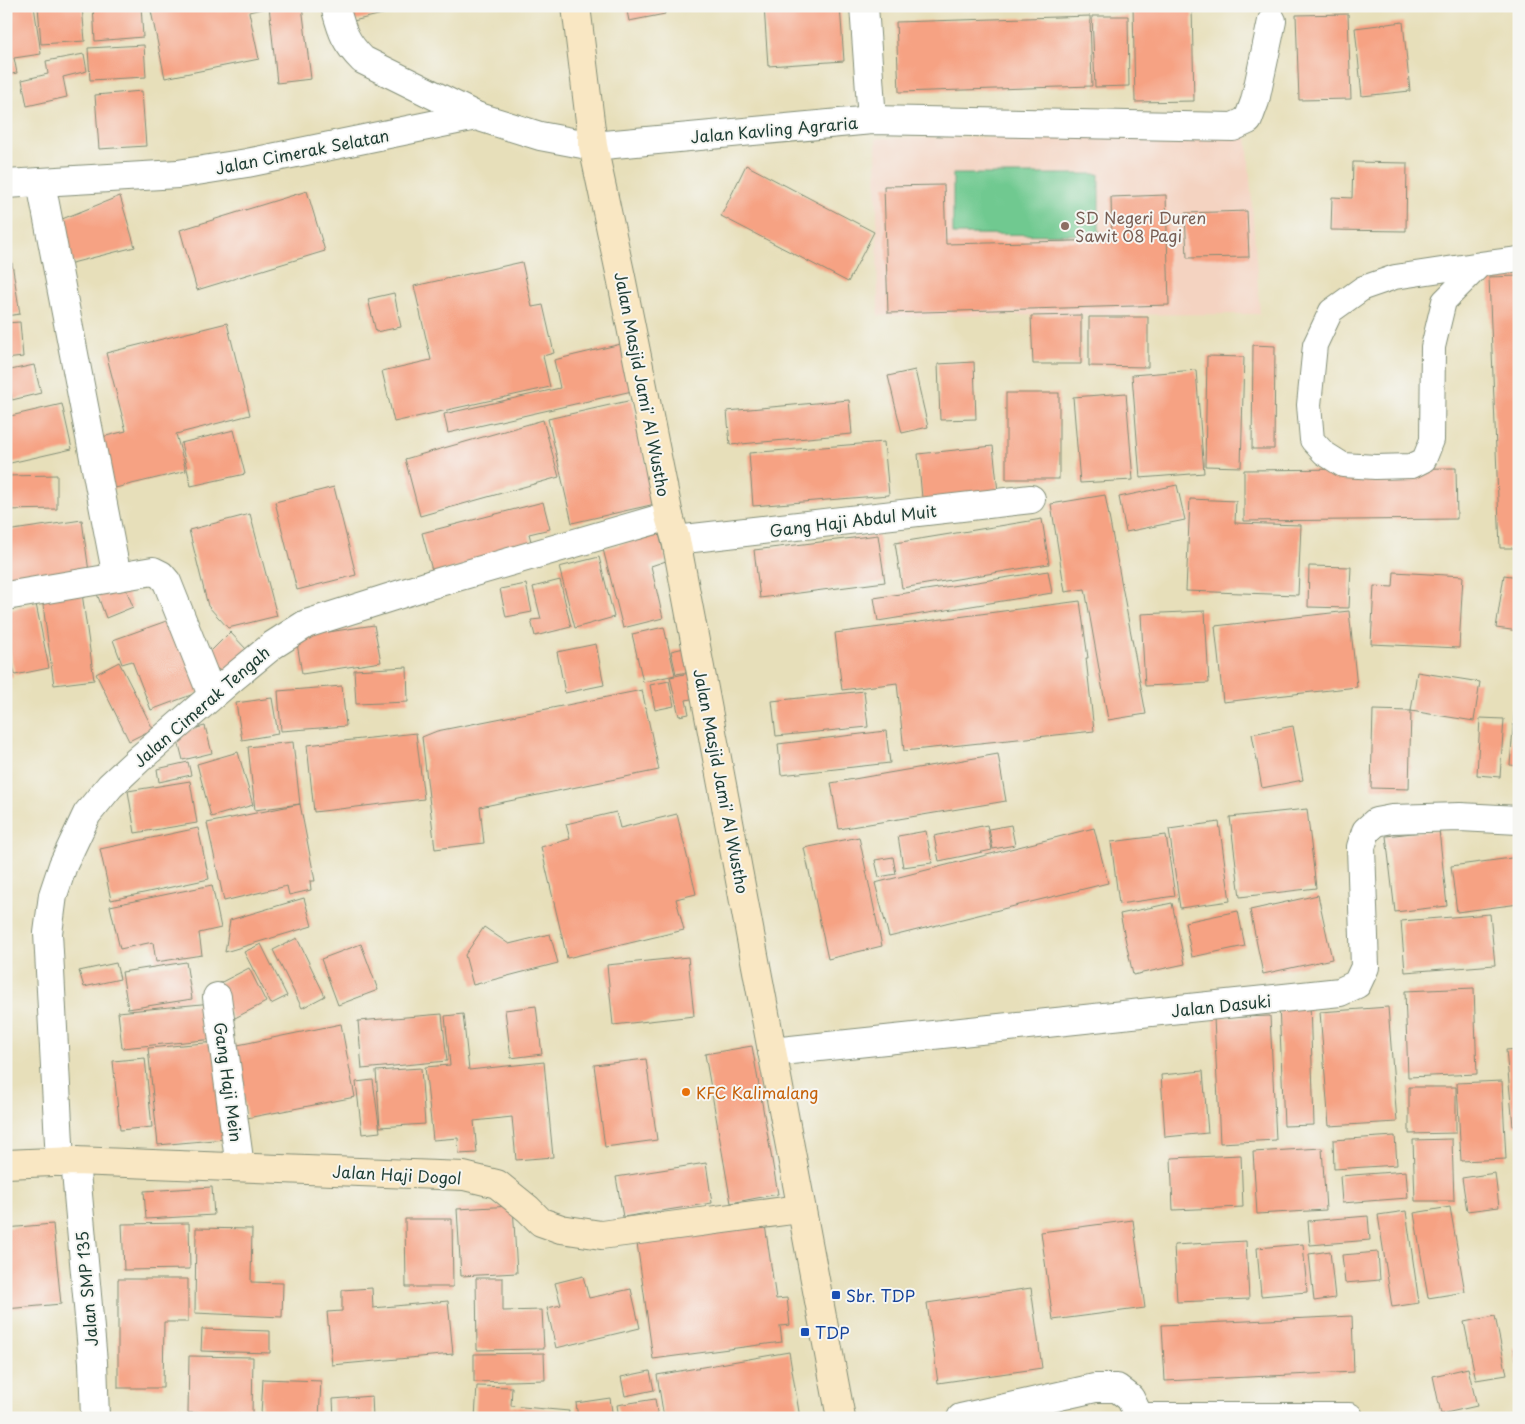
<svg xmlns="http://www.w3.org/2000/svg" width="1525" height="1424" viewBox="0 0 1525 1424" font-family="'Playpen Sans',sans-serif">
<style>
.built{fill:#f4d3c1}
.park{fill:#70c990;stroke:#488362}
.building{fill:#f6a283}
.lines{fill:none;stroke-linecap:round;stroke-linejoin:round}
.lane-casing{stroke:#838e77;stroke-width:26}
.street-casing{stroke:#838e77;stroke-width:30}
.secondary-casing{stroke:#838e77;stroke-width:30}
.lane{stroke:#fff;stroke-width:24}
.street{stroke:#fff;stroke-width:28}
.secondary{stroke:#f9e7c3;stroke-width:28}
.education-dot{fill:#8d6e63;stroke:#f6f6f2;stroke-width:2}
.food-dot{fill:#e8710a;stroke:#f6f6f2;stroke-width:2}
.transit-dot{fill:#1a4fb4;stroke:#f6f6f2;stroke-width:2}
.labels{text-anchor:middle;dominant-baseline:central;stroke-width:4;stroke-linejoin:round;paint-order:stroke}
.street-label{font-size:16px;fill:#1f3d34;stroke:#f6f6f2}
.education-label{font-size:16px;fill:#785e54;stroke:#f6f6f2;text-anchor:start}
.food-label{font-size:16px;fill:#c56008;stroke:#f6f6f2;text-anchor:start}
.transit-label{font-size:16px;fill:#164399;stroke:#f6f6f2;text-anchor:start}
</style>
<rect width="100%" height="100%" fill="#f6f6f2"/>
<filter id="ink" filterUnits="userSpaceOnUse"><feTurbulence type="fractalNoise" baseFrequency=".02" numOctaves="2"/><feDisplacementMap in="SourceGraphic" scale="10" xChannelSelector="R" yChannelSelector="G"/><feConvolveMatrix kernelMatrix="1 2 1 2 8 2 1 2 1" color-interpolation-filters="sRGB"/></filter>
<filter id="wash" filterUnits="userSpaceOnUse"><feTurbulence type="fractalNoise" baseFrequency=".0096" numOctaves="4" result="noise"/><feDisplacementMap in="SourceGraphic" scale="20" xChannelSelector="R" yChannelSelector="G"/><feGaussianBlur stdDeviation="1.12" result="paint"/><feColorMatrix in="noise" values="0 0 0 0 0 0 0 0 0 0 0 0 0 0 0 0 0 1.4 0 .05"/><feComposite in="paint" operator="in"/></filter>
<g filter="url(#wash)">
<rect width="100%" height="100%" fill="#e7dfba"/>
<path class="built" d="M1247 135 1260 314 878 316 876 138Z"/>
<path class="park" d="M953 174H1099V235L953 234Z"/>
<g id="blocks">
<g class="building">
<path d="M6 6H34L41 54 14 58 17 73 6 75Z"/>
<path d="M38 6H82L85 41 41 44Z"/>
<path d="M93 6H141L143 37 95 41Z"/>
<path d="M168 6H265V8L249 12 259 59 165 78 151 11 167 8Z"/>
<path d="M269 6H302L311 79 277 83Z"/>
<path d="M341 6H411V7L345 23Z"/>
<path d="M626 6H663L665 14 629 21Z"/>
<path d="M764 6H840L844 61 768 66Z"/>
<path d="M1133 6H1192L1194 101 1135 102Z"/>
<path d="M1348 14 1351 99 1299 100 1296 15Z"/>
<path d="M1090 16 1092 86 899 92 896 22Z"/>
<path d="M1092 16H1128L1129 86 1095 87Z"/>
<path d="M1403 22 1410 91 1362 96 1355 28Z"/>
<path d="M144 45 146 77 90 80 88 48Z"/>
<path d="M84 54 87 71 63 77 67 97 27 106 22 80 48 74 46 61Z"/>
<path d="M142 91 146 146 99 149 95 95Z"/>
<path d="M1353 162 1407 163 1406 231 1331 230 1332 197 1352 198Z"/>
<path d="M746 165 874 232 848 282 721 216Z"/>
<path d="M944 185 946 244 1112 240 1111 197 1166 195 1169 305 888 313 884 186Z"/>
<path d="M307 191 325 251 197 290 180 230Z"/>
<path d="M120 196 135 247 64 265 52 223Z"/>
<path d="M1247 211 1249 257 1187 258 1185 213Z"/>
<path d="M522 262 532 307 543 305 554 353 543 356 550 387 394 422 382 371 431 360 414 286Z"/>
<path d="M6 263H12L20 314 6 316Z"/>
<path d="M1519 276V548H1500L1489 277Z"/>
<path d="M394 293 401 327 376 332 368 299Z"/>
<path d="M1081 315V364H1033L1031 316Z"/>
<path d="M1089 317H1148V367L1089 366Z"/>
<path d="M20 322 23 357 6 359V323Z"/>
<path d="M227 323 250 415 176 434 186 471 111 489 98 438 126 431 106 353Z"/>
<path d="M621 344 632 391 448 433 444 414 560 388 554 360Z"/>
<path d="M1253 345 1275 346 1274 449H1252Z"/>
<path d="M1207 356 1244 357 1241 467 1205 466Z"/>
<path d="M974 362 976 419 940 420 938 364Z"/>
<path d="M34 365 41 393 12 400 6 371Z"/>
<path d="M915 370 928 427 902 433 888 376Z"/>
<path d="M1196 370 1204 473 1140 478 1132 375Z"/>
<path d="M6 388 10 399 6 400Z"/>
<rect x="1006" y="393" width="53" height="86"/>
<path d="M1126 393 1133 480 1080 483 1073 397Z"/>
<path d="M632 400 655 504 572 523 548 419Z"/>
<path d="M849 400 852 434 730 445 727 411Z"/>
<path d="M62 404 72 449 6 464V417Z"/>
<path d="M543 420 559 477 420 516 405 459Z"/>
<path d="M234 430 245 474 191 486 181 443Z"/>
<path d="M884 442 889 495 753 506 749 453Z"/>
<path d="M993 446 999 501 923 509 918 454Z"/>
<path d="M1456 468 1457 519 1244 521V470Z"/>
<path d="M57 475V509L6 510V476Z"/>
<path d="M1177 485 1185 520 1126 532 1119 497Z"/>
<path d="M334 487 356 575 297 590 275 502Z"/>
<path d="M1105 495 1146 714 1108 720 1085 589 1065 592 1051 504Z"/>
<path d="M1190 499 1236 501 1235 523 1301 525 1298 595 1186 591Z"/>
<path d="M543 502 550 529 529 534 533 548 433 574 422 533Z"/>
<path d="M250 514 277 616 228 628 208 606 189 530Z"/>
<path d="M1042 519 1049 564 902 588 895 543Z"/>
<path d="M82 520 89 572 6 585V531Z"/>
<path d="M659 534 666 561 651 566 663 618 623 628 603 549Z"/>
<path d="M878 535 885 582 760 598 754 550Z"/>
<path d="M599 557 614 617 575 628 559 567Z"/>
<path d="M1309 566 1351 567 1349 608 1308 607Z"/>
<path d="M1048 571 1052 593 878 621 874 598Z"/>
<path d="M1394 572 1463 576 1459 648 1371 644 1374 586 1393 587Z"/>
<path d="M1504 575 1519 577V631L1496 628Z"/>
<path d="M560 580 571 627 535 636 531 620 541 619 533 587Z"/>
<path d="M123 581 133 607 106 618 96 591Z"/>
<path d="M526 584 532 612 506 617 500 589Z"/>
<path d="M82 593 94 680 54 685 42 598Z"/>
<path d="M1080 601 1088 658H1086L1094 731 904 751 897 683 842 690 835 633Z"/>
<path d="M36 604 49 668 15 675 6 632V611Z"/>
<path d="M1205 611 1209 683 1145 686 1141 614Z"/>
<path d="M1349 611 1357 687 1223 702 1215 626Z"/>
<path d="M172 619 199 692 151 710 132 661 122 664 113 640Z"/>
<path d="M374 625 381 662 302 674 296 637Z"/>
<path d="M664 627 675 675 643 682 632 634Z"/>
<path d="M230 632 247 650 223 674 205 657Z"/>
<path d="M596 644 604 685 565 693 557 652Z"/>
<path d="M689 647 694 671 676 674 671 651Z"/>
<path d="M6 649 13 677 6 679Z"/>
<path d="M119 662 153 729 129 741 96 674Z"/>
<path d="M407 667 408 702 356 704 354 670Z"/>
<path d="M694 672 700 697 686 700 689 714 679 716 670 677Z"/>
<path d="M1417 672 1480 682 1474 721 1411 711Z"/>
<path d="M1517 680H1519V766L1510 765Z"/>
<path d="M669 681 674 706 655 710 650 685Z"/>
<path d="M342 686 346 726 281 731 278 691Z"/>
<path d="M642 690 659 770 480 807 484 843 435 849 422 737 437 731Z"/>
<path d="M864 691 868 727 776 736 772 701Z"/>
<path d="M272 698 278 734 242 740 236 703Z"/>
<path d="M1373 710 1411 711 1409 789 1371 788Z"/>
<path d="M1480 718 1504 719 1500 777 1477 775Z"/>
<path d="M205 726 212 753 183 760 176 733Z"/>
<path d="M1293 726 1303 780 1262 788 1252 734Z"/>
<path d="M886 731 890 763 781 775 778 744Z"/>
<path d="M416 733 424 799 314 812 307 745Z"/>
<path d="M293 742 300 804 255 810 248 747Z"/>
<path d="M238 752 253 805 211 817 197 764Z"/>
<path d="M998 754 1006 801 839 829 831 783Z"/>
<path d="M188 762 191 775 159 782 157 769Z"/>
<path d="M190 781 197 823 135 833 128 791Z"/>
<path d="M300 804 315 881H310L311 890 289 895 287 886 224 901 207 823Z"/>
<path d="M1307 809 1316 888 1240 897 1230 817Z"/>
<path d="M616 812 620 828 677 814 696 894 676 899 684 930 567 958 541 847 570 839 566 824Z"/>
<path d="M1219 822 1230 901 1180 908 1169 829Z"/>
<path d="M987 825 992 850 939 861 934 836Z"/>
<path d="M1011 825 1015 845 993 849 989 829Z"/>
<path d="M198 828 209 879 111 900 100 849Z"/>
<path d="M1094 828 1108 883 889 937 875 883Z"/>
<path d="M1439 830 1447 906 1395 912 1386 836Z"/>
<path d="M926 831 932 863 903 867 898 836Z"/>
<path d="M1166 835 1175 896 1119 904 1111 842Z"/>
<path d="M859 837 882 946 828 959 804 848Z"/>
<path d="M893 857 896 874 879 877 875 860Z"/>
<path d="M1519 857V904L1457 912 1451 866Z"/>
<path d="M212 885 221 928 199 933 202 955 156 962 153 942 120 949 110 906Z"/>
<path d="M1318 895 1332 959 1263 974 1250 910Z"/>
<path d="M304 898 312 926 225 952 230 920Z"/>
<path d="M1172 903 1185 964 1133 975 1120 914Z"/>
<path d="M1238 911 1245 946 1192 957 1185 922Z"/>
<path d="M1490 914 1495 965 1405 972 1401 921Z"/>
<path d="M484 927 509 944 550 934 558 963 473 985 465 955Z"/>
<path d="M297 938 325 996 302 1008 273 950Z"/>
<path d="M261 944 287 996 271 1004 244 952Z"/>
<path d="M361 944 378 990 338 1005 321 959Z"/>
<path d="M688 957 694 1016 613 1025 607 965Z"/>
<path d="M186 962 192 999 128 1009 122 972Z"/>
<path d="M116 963 120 979 84 987 79 971Z"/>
<path d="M249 968 266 1002 233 1019 216 985Z"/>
<path d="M1474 988 1477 1074 1408 1077 1405 991Z"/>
<path d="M212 1003 215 1039 122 1048 118 1012Z"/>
<path d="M1310 1003 1314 1125 1284 1126 1279 1004Z"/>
<path d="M536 1006 542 1054 511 1058 505 1010Z"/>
<path d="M1388 1007 1397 1122 1329 1126 1320 1012Z"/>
<path d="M442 1014 447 1061 362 1069 358 1021Z"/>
<path d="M463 1014 469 1070 544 1062 553 1157 516 1160 512 1117 474 1121 477 1153 459 1154 458 1138 433 1140 425 1067 450 1065 445 1016Z"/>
<path d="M1270 1016 1276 1140 1220 1143 1214 1018Z"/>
<path d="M341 1024 355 1097 247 1118 233 1046Z"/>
<path d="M216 1042 225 1139 158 1145 148 1048Z"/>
<path d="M752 1046 778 1194 731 1203 705 1054Z"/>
<path d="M1519 1049V1125L1513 1126 1506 1050Z"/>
<path d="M145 1058 152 1127 120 1130 113 1061Z"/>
<path d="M646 1059 657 1140 605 1147 594 1065Z"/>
<path d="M421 1068 425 1124 380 1127 376 1071Z"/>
<path d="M1203 1071 1208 1133 1165 1137 1161 1075Z"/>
<path d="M373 1080 380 1132 362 1134 356 1082Z"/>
<path d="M1502 1081 1506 1159 1461 1161 1457 1083Z"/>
<path d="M1409 1087H1456V1133L1409 1134Z"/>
<path d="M1395 1136 1397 1165 1334 1169 1333 1140Z"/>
<path d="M1452 1139 1454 1201H1415L1413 1140Z"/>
<path d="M1322 1148 1326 1210 1257 1214 1253 1152Z"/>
<path d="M1241 1155 1243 1207 1173 1210 1171 1158Z"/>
<path d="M706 1163 712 1203 623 1217 616 1177Z"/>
<path d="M1406 1171 1408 1198 1342 1203 1340 1176Z"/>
<path d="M1495 1173 1499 1207 1467 1211 1462 1178Z"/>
<path d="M1516 1182H1519V1209H1517Z"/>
<path d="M212 1187 214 1215 146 1219 144 1191Z"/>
<path d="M513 1206 517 1273 461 1276 457 1209Z"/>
<path d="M1450 1207 1465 1292 1428 1298 1414 1213Z"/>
<path d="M1406 1211 1419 1303 1392 1307 1378 1215Z"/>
<path d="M1368 1216 1370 1240 1310 1245 1308 1221Z"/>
<path d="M405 1219H452L453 1287H406Z"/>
<path d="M1133 1220 1145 1308 1053 1320 1041 1232Z"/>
<path d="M189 1223 190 1269 124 1270 122 1224Z"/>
<path d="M53 1224 61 1304 6 1309V1228Z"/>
<path d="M765 1225 776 1299 787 1298 790 1325 780 1326 782 1342 653 1359 637 1243Z"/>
<path d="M196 1228 252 1229 251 1282 283 1283 282 1317 195 1313Z"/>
<path d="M1246 1241 1249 1299 1177 1302 1174 1245Z"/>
<path d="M1303 1244 1307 1292 1261 1296 1257 1248Z"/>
<path d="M1330 1251 1335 1298 1314 1301 1309 1254Z"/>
<path d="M1378 1252 1380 1280 1345 1283 1342 1255Z"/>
<path d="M583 1276 589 1298 631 1289 640 1328 556 1348 547 1308 561 1305 555 1283Z"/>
<path d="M476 1278H503V1311L542 1310 544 1349 477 1350Z"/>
<path d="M118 1279H188V1322H164L163 1388H118Z"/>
<path d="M372 1288 373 1308 448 1301 453 1354 332 1365 327 1312 342 1311V1290Z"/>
<path d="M1031 1288 1042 1368 938 1383 927 1303Z"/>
<path d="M1352 1316 1354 1372 1165 1381 1162 1325Z"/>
<path d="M1495 1316 1507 1375 1476 1380 1464 1322Z"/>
<path d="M202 1329 270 1331V1353L201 1351Z"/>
<path d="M1519 1347V1369H1518L1514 1348Z"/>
<path d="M789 1352 800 1418H664L657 1375Z"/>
<path d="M544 1353 545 1380 474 1382V1354Z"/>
<path d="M189 1356 253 1357 252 1414 188 1413Z"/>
<path d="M1468 1368 1477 1406 1441 1414 1433 1376Z"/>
<path d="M650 1371 654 1390 625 1396 621 1377Z"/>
<path d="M263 1379 321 1381 319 1418 261 1415Z"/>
<path d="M477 1386 512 1387 511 1406 569 1411 568 1418H475Z"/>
<path d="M372 1396 373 1418H334L333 1399Z"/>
<path d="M610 1398 613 1418H578L576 1403Z"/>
<path d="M655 1399 658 1418H619L617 1405Z"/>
</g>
</g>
</g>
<g filter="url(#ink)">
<use href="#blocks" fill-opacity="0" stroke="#838e77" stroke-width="1"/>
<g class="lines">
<g class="lane-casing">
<path id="lane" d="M1481 264 1395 277 1363 288 1331 311 1315 345 1309 405 1312 440 1324 453 1343 465 1375 467 1412 466 1424 460 1432 440 1433 347 1444 301 1481 264 1519 259"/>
</g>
<g class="street-casing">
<g id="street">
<path d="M335 6C342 31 344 41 363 60L476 116"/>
<path d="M864 6 872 120"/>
<path d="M41 183 117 577"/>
<path d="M6 184 178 174 247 163 476 116 540 136 593 146 872 120 1233 127 1248 120 1255 101 1272 21"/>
<path d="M676 540 1031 499"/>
<path d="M6 596 153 571 161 575 167 582 212 695"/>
<path d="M217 997 240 1167"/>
<path d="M772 1052 1340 992 1357 984 1365 967 1361 847 1366 831 1376 822 1392 819 1460 817 1519 820"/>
<path d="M75 1161 93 1362 95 1418"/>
<path d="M60 1162 48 933 53 895 63 865 87 814 110 786 138 760 234 677 273 645 306 624 429 585 669 516"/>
<path d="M1140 1417H1349"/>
<path d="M961 1418 1095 1388H1117L1130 1398 1140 1418"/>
</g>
</g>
<g class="secondary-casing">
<g id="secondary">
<path d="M576 6 593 146 621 277 669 516 676 540C733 832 784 1126 841 1418"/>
<path d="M6 1164 75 1161 464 1176 497 1184 528 1209 541 1222 561 1229 601 1235 800 1209"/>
</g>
</g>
<use href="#lane" class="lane"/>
<use href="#street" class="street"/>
<use href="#secondary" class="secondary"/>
</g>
</g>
<circle class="education-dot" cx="1065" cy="226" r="5"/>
<circle class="food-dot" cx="686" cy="1092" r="5"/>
<g class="transit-dot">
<rect x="831" y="1290" width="10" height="10" rx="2.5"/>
<rect x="800" y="1327" width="10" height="10" rx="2.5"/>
</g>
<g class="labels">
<g class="street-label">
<text transform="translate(774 129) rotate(-5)">Jalan Kavling Agraria</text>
<text transform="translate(302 151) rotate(-11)">Jalan Cimerak Selatan</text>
<text transform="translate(643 384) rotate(79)">Jalan Masjid Jami' Al Wustho</text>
<text transform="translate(853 520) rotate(-7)">Gang Haji Abdul Muit</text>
<text transform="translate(201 706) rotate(-41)">Jalan Cimerak Tengah</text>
<text transform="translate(722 781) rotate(79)">Jalan Masjid Jami' Al Wustho</text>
<text transform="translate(1221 1005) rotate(-6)">Jalan Dasuki</text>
<text transform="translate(229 1082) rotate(82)">Gang Haji Mein</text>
<text transform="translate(397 1174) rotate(3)">Jalan Haji Dogol</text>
<text transform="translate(86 1289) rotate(-95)">Jalan SMP 135</text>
</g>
<g class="education-label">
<text x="1075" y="217">SD Negeri Duren<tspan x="1075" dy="18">Sawit 08 Pagi</tspan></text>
</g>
<g class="food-label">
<text x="696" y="1092">KFC Kalimalang</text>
</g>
<g class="transit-label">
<text x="846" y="1295">Sbr. TDP</text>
<text x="815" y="1332">TDP</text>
</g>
</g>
<rect width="1525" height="1424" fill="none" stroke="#f6f6f2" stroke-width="25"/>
</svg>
